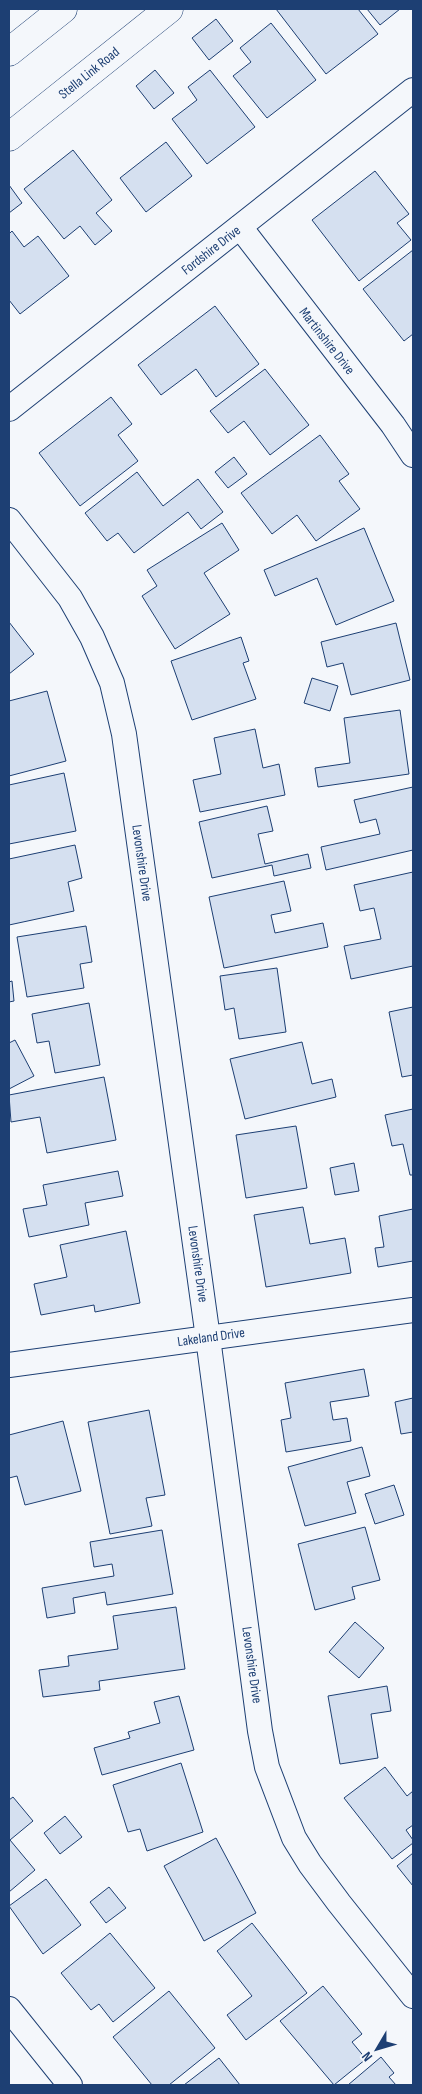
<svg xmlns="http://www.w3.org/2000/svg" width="422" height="2094" viewBox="0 0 422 2094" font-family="'Sofia Sans Condensed',sans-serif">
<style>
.building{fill:#d5e0f0;stroke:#1d3f73}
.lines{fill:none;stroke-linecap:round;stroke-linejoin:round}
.minor-casing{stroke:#1d3f73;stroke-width:26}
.secondary-casing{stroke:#1d3f73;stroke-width:29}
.minor{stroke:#f4f7fb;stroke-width:24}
.secondary{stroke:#f4f7fb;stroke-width:28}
.labels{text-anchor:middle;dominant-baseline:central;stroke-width:4;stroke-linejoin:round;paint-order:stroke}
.street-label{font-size:14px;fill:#1d3f73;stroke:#f4f7fb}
</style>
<rect width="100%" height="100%" fill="#f4f7fb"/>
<g class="building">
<path d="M276 9H358L378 34 326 74Z"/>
<path d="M367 9H400L380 25Z"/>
<path d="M216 19 233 41 209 60 192 38Z"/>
<path d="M271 23 316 80 267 118 233 76 251 62 240 48Z"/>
<path d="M155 70 174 93 154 109 136 86Z"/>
<path d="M210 70 255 127 207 164 172 119 197 100 188 87Z"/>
<path d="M166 142 192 176 146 212 120 178Z"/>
<path d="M73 150 112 200 96 213 112 231 95 245 80 226 64 239 24 189Z"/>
<path d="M375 171 409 214 397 223 411 240 359 281 312 220Z"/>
<path d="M9 185 22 203 9 213Z"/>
<path d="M12 231 24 247 38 236 69 276 20 314 9 300V234Z"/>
<path d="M413 250V334L404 341 363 289Z"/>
<path d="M215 306 259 364 216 397 196 369 161 395 138 365Z"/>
<path d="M265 369 309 425 270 455 244 421 228 433 210 411Z"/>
<path d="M111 397 132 424 118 435 138 461 80 506 39 453Z"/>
<path d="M320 435 349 474 339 481 360 509 316 541 297 515 272 534 241 493Z"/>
<path d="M234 457 247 474 228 488 215 472Z"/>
<path d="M137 472 163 506 198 479 223 512 201 529 188 512 134 553 118 533 107 541 85 513Z"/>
<path d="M222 523 239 550 204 573 230 614 175 649 142 596 157 586 147 570Z"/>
<path d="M364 528 394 601 336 625 317 578 275 596 264 570Z"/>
<path d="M9 622 34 654 9 674Z"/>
<path d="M396 623 410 680 351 695 343 663 327 667 321 642Z"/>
<path d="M241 637 249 661 243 663 256 699 192 720 171 661Z"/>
<path d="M312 678 338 686 330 711 304 703Z"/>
<path d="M47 691 66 761 9 776V701Z"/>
<path d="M400 710 409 774 318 787 315 768 350 763 344 718Z"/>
<path d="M255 729 263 768 279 764 285 795 200 812 193 780 221 774 214 738Z"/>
<path d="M64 773 76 831 9 844V785Z"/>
<path d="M413 787V850L326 870 321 847 380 834 376 819 360 823 354 800Z"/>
<path d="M267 806 273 831 258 834 265 864 308 854 311 868 274 876 272 865 212 878 199 822Z"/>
<path d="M75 845 82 878 68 882 74 911 9 925V859Z"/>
<path d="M413 872V966L351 979 344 946 381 939 374 908 360 911 354 885Z"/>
<path d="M284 881 291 911 271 915 275 933 323 923 328 947 224 968 209 897Z"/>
<path d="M86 926 92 962 80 964 84 988 27 997 17 937Z"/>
<path d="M277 968 286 1032 239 1039 234 1008 225 1010 220 976Z"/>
<path d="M12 981 14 1001 9 1002V982Z"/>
<path d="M89 1003 100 1065 55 1073 49 1041 37 1043 32 1014Z"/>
<path d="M413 1007V1075L402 1077 389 1012Z"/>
<path d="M15 1040 34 1076 9 1089V1043Z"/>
<path d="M302 1042 312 1084 332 1079 336 1097 245 1119 230 1059Z"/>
<path d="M104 1077 116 1140 47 1153 40 1117 11 1122 9 1095Z"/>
<path d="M413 1109V1175H410L403 1144 392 1146 385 1115Z"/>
<path d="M296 1126 307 1188 246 1198 236 1135Z"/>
<path d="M354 1163 359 1191 335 1195 330 1168Z"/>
<path d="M118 1171 123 1196 85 1203 89 1225 29 1237 23 1209 47 1205 43 1185Z"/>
<path d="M303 1207 310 1244 345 1238 351 1273 266 1287 254 1215Z"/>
<path d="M413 1209V1261L378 1267 375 1248 384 1247 379 1216Z"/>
<path d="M126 1231 140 1303 95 1312 94 1305 41 1315 34 1284 67 1277 60 1245Z"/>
<path d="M364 1369 369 1396 330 1402 333 1420 347 1418 351 1441 286 1452 281 1420 291 1418 285 1383Z"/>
<path d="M413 1398V1432L401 1434 395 1402Z"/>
<path d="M149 1410 165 1495 146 1498 152 1526 110 1534 88 1422Z"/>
<path d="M63 1421 81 1491 25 1505 17 1476 9 1478V1435Z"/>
<path d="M362 1447 370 1476 347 1482 356 1513 305 1526 288 1467Z"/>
<path d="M394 1485 404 1515 375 1524 365 1494Z"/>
<path d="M365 1527 380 1580 352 1587 355 1599 315 1610 298 1544Z"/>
<path d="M162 1530 173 1594 107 1605 105 1592 73 1598 75 1613 47 1618 42 1588 114 1576 112 1564 94 1567 90 1542Z"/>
<path d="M176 1607 185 1669 99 1681 100 1690 43 1697 39 1670 69 1666 68 1656 118 1649 113 1616Z"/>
<path d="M355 1622 384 1648 359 1678 329 1652Z"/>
<path d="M387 1686 391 1711 371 1714 378 1758 340 1764 328 1696Z"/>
<path d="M179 1696 194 1750 102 1775 94 1748 130 1738 128 1732 160 1723 154 1702Z"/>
<path d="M181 1763 203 1832 147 1851 140 1829 128 1832 113 1785Z"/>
<path d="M385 1767 407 1796 413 1791V1825L406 1830 413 1840V1843L392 1859 344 1798Z"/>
<path d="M13 1797 33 1821 10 1840 35 1870 9 1892V1800Z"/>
<path d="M65 1816 82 1837 60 1854 44 1833Z"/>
<path d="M216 1838 256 1913 204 1941 164 1866Z"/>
<path d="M413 1853V1886L397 1866Z"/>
<path d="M46 1879 81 1925 43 1954 9 1906Z"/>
<path d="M109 1887 126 1908 106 1923 90 1902Z"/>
<path d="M252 1923 307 1993 246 2040 227 2015 252 1996 217 1951Z"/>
<path d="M110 1933 155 1988 113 2022 99 2004 91 2010 61 1973Z"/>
<path d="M323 1986 362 2034 352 2042 366 2059 334 2085 280 2021Z"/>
<path d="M169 1991 215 2048 169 2085H152L113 2037Z"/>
<path d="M381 2057 394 2073 389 2077 396 2085H348Z"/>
<path d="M219 2058 240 2085H184Z"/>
</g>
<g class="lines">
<g class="minor-casing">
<g id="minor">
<path d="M240 227 393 425 413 455"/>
<path d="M9 409 413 90"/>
<path d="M9 520 70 598 92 637 112 683 124 734 208 1338 260 1731 267 1767 294 1838 310 1864 339 1903 413 1996"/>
<path d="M9 1365 413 1310"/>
<path d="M9 2009 70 2085"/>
</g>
</g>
<g class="secondary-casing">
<g id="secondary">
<path d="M9 52 63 9"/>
<path d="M9 137 169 9"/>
</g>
</g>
<use href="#minor" class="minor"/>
<use href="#secondary" class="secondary"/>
</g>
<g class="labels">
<g class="street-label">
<text transform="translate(89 73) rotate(-39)">Stella Link Road</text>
<text transform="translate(211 250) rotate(-38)">Fordshire Drive</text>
<text transform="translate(327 341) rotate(52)">Martinshire Drive</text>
<text transform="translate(142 863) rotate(82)">Levonshire Drive</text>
<text transform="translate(198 1264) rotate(82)">Levonshire Drive</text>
<text transform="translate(211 1337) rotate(-8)">Lakeland Drive</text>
<text transform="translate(252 1665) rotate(82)">Levonshire Drive</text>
</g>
</g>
<rect width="422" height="2094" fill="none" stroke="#1d3f73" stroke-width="20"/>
<g transform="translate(377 2049) rotate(232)" stroke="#f4f7fb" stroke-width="4" paint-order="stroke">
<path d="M0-4L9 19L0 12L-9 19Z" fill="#1d3f73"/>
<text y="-8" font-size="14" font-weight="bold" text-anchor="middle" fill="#1d3f73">N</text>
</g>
</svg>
